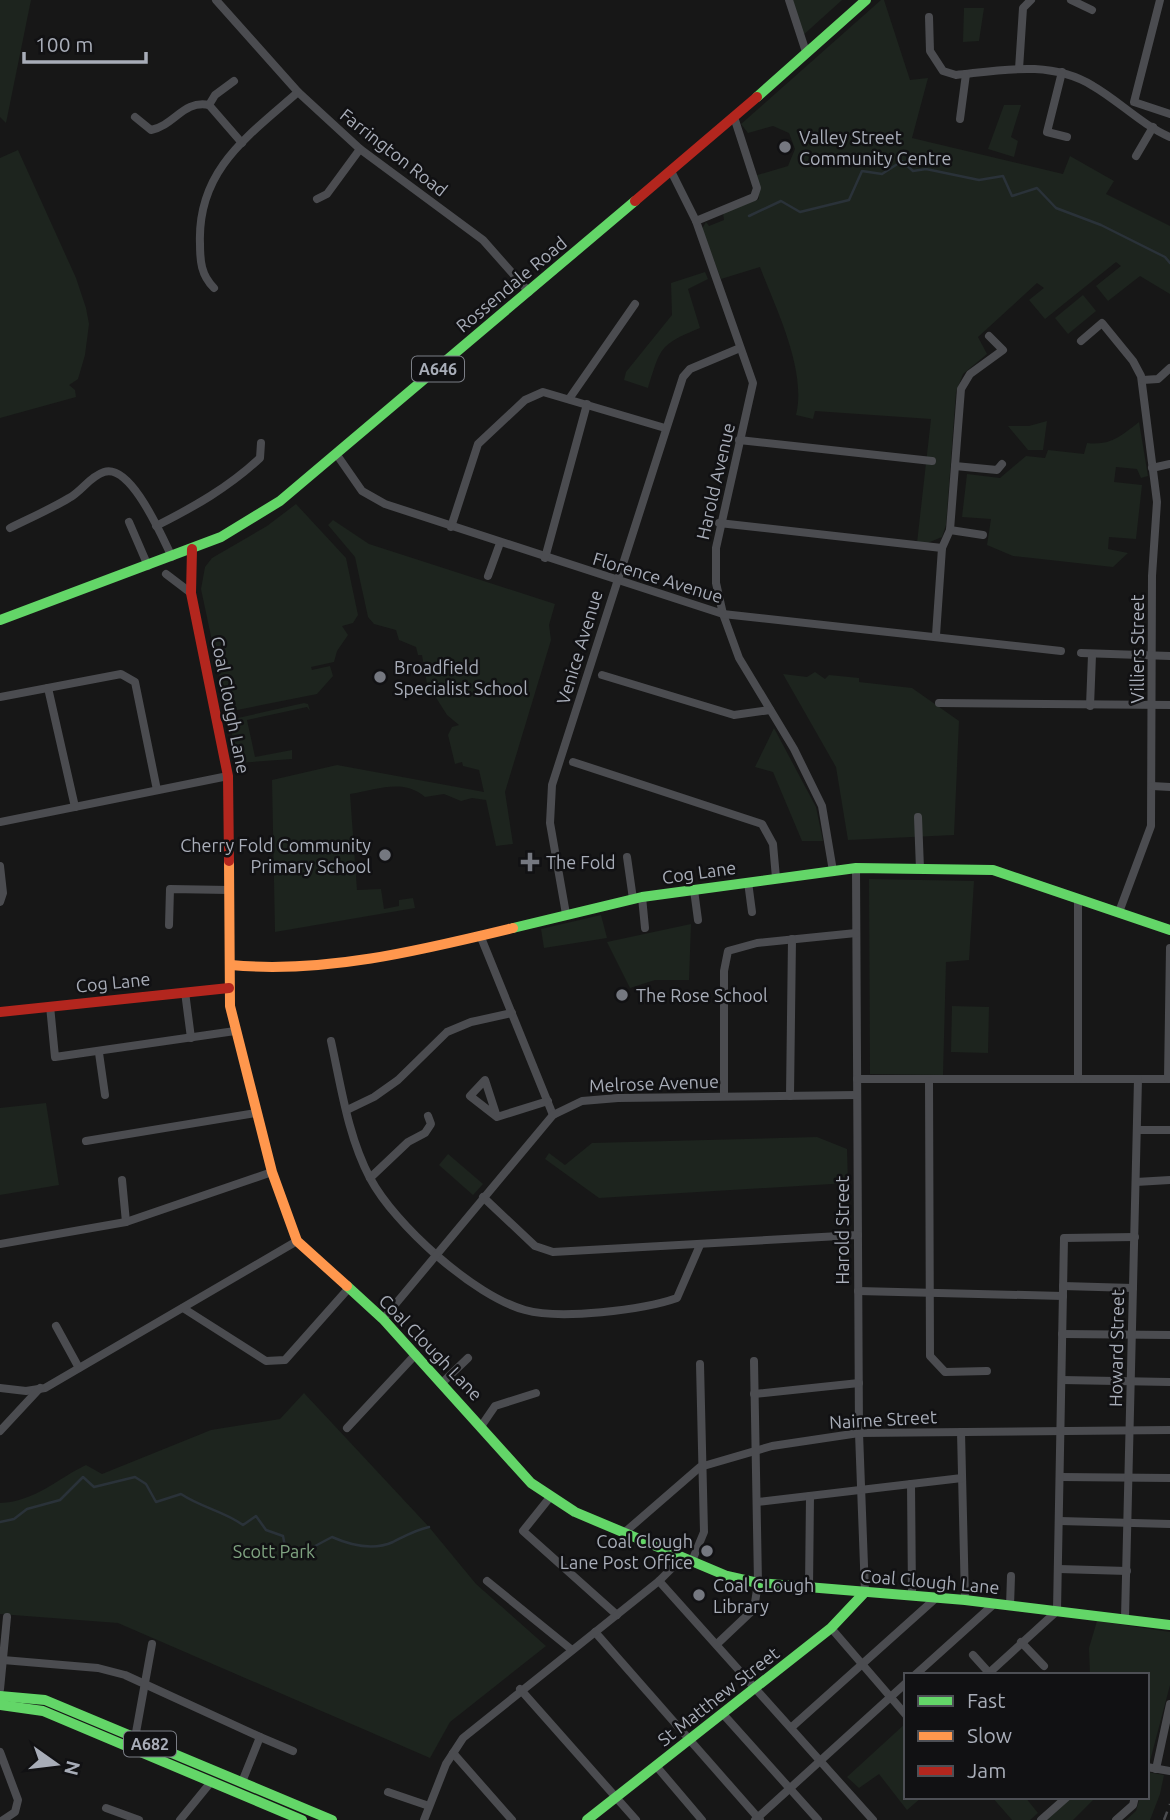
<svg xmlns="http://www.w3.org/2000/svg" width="1170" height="1820" viewBox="0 0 1170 1820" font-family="Ubuntu,sans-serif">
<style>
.green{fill:#1d241e}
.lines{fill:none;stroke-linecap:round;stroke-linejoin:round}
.stream{stroke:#2a3239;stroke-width:2.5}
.street{stroke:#4b4c50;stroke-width:8}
.fast{stroke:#63d668;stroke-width:10}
.slow{stroke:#ff974d;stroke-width:10}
.jam{stroke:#b3261e;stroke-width:10}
.rail{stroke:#4b4c4f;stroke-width:2.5;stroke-dasharray:9 7;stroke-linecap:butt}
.poi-dot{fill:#757880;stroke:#111113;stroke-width:2.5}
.labels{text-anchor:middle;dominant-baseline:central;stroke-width:5;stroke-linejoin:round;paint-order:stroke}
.shield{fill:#111113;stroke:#7b7e86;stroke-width:2}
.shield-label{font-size:16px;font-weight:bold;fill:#a8adb8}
.poi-label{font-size:18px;fill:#a8adb8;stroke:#111113;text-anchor:start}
.street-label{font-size:18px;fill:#a8adb8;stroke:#111113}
.park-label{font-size:18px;fill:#7fa381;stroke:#111113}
</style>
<rect width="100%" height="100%" fill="#171717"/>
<g class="green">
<path d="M0 0H31L6 123 0 117Z"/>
<path d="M789 0H842L801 37Z"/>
<path d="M881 0H884L910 80 928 78 912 138 1063 174 1070 156 1114 181 1106 194 1170 226V294L1140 276 1108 301 1096 286 1121 266 1116 262 1045 319 1029 300 1044 288 1037 283 978 337 987 354 963 374 956 392 946 525 942 537 925 544 917 543 931 419 815 411 813 419 796 415C807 370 776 309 760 267L721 279 702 229 706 222 709 226 724 220 723 213 759 199 754 176 788 166 795 149 789 133 773 126 748 133 741 124Z"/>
<path d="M964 8H984L979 41 963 42Z"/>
<path d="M1004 105H1021L1011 137 1018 141 1014 157 988 149Z"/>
<path d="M18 150 76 278 86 308 89 324 85 355 78 379 69 385 75 390 76 397 0 418V158Z"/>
<path d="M705 272 708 279 688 289 700 328C659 345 661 347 648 388L624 380 626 372 672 315 671 283Z"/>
<path d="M1083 295 1096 311 1068 334 1055 318Z"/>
<path d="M1047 421 1043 450H1028L1008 426H1029Z"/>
<path d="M1139 422 1148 476 1141 478 1137 469 1116 467 1114 482 1142 485 1136 539 1109 537 1108 549 1128 553 1113 567 1013 556 987 545 991 519 962 517 967 474 1000 478 1026 456 1045 458 1048 450 1084 454 1087 443C1110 446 1121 436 1139 422Z"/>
<path d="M296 504 346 558 358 615 353 623 342 626 348 635 337 651 334 662 311 667 312 670 330 666 333 676 317 694 227 712 201 589 205 567 212 558 267 526Z"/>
<path d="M333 520 369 544 555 604 549 625 551 640 505 792 513 844 496 846 486 800 472 798 461 801 444 794 425 797C403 778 377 790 350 794L357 890 381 889 384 909 399 906V900L413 898 415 908 275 932 272 780 337 765 484 792 479 770 463 766 462 762 455 764 448 735 452 727 459 725 447 715 435 696 429 695 422 655H418L416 647 399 640 396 630 374 624 368 617 355 557 328 525Z"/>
<path d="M815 672 825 679 829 675 859 678V682L912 688 959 721 954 835 848 840 836 767 783 674 807 677Z"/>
<path d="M304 703 308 704 310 711 307 707 247 720 255 757 292 750V759L238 763 229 720Z"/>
<path d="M774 728 816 807 823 841H802L773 772 755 767Z"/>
<path d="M869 879 974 881 969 960 946 962 943 1075 870 1074Z"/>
<path d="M601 915 607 938 544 948 541 929Z"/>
<path d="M691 924 689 980H655L630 988 607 942Z"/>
<path d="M952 1006 989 1007 988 1053 951 1052Z"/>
<path d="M46 1103 59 1185 0 1195V1108Z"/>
<path d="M817 1137 847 1149 848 1183 599 1198 545 1159 549 1153 565 1165 592 1143Z"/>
<path d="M448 1154 483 1184 473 1195 439 1165Z"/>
<path d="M304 1393 429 1527 476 1584 546 1646 450 1722 430 1758 118 1623 0 1614V1503C34 1502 57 1479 86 1465L102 1474 211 1430 280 1419Z"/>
<path d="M1097 1621 1170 1632V1685L1150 1761 1147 1760V1675H1090L1089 1648Z"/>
<path d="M906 1723V1797H922L907 1810 879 1774 859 1788 847 1777Z"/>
<path d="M1147 1772 1164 1775 1160 1794 1150 1820H1126L1136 1811 1140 1797H1147Z"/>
<path d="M992 1797H1025L1038 1813 1030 1820H1012Z"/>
<path d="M1071 1797H1096L1073 1820H1047Z"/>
</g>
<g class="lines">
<g class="stream">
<path d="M749 216 781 201 800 212 849 200 862 171 882 174 902 161 913 171 926 169 979 180 1003 176 1012 196 1037 188 1056 208 1101 225 1165 257 1170 263"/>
<path d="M0 1522 14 1519 27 1509 60 1500 83 1477 94 1487 135 1477 146 1484 156 1502 181 1494C202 1508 224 1511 243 1525L256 1516 266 1530 283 1536 286 1551 302 1553 332 1537C350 1545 373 1551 393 1542 405 1536 415 1530 429 1527"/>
</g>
<g class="street">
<path d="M216 0 298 92 360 149 483 240 529 292"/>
<path d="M789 0 806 52"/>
<path d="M1071 0 1092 10"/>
<path d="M1160 0 1134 102 1170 114"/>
<path d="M929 17 930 51 943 71 956 75C1003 70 1051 60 1093 86 1119 101 1142 125 1170 137"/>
<path d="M1019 69 1023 8 1031 0"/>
<path d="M1062 72 1047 132 1067 137"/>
<path d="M209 105 215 95 234 81"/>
<path d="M135 117 151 130C175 125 183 100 209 105L242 143"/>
<path d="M960 119 966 74"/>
<path d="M1136 156 1153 127"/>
<path d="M671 171 696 221 753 383 716 548V583L723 614 739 658 794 749 822 806 833 871"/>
<path d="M317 199 327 194 360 149"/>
<path d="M696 221 754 197 757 188 734 117"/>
<path d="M214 288C201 275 200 261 200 244 197 170 248 136 298 92"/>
<path d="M1081 341 1102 323 1133 361 1141 376 1157 502 1152 576 1151 826 1119 912"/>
<path d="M1143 380 1158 379 1170 368"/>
<path d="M569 399 635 304"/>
<path d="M739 440 932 461"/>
<path d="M337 455 362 491 385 504 723 614 1061 651"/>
<path d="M955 466 997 470 1002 464"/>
<path d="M1152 468 1170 464"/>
<path d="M129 522 148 566"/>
<path d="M719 523 942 548"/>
<path d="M156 526C194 507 229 487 260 458L261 443"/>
<path d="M451 527 478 444 525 400 543 392 665 428"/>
<path d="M10 528C30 518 51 509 69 498 82 491 89 477 104 472 131 463 162 537 172 557"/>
<path d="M950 530 983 535"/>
<path d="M545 558 587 404"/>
<path d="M166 574 191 593"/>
<path d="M488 576 500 543"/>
<path d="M936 635 942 548 950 530 961 389 970 374 1003 350 989 336"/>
<path d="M1081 653 1170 656"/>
<path d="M602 675 734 715 770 710"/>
<path d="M48 688 75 807"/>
<path d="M0 697 121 674 135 682 157 790"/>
<path d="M939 703 1170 705"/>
<path d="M1090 706 1092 655"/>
<path d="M573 762 762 824 773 844 776 878"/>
<path d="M1152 786 1170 787"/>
<path d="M918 817 920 869"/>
<path d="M0 822 228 776"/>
<path d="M627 857 633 899"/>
<path d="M0 866 3 893 0 902"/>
<path d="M856 868 859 1433 865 1592"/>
<path d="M748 882 752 912"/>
<path d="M694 890 698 920"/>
<path d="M642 897 645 928"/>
<path d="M566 914 550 823 552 785 683 377 690 369 740 348"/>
<path d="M169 925 170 889 229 890"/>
<path d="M480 935 553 1115"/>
<path d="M185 992 191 1038"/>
<path d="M50 1006 55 1057 235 1031"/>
<path d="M331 1041C341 1086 348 1137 370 1178 395 1225 474 1296 525 1310 560 1320 643 1310 677 1298L700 1245"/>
<path d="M99 1053 105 1095"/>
<path d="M857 1079H1170"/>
<path d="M1078 1079V899"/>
<path d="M1168 1079 1170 948"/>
<path d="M929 1081 930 1356 945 1372 987 1371"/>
<path d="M724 1096V971L728 951 757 943 856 933"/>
<path d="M790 1096 792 939"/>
<path d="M347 1110 374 1097 398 1080 447 1032 471 1022 512 1013"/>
<path d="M497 1117 485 1080 470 1096 497 1117 548 1101"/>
<path d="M1137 1130H1170"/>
<path d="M86 1141 256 1113"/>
<path d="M370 1178 408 1142 425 1133 431 1124 428 1116"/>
<path d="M122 1180 126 1222"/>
<path d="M1136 1182 1170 1180"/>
<path d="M483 1197 535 1246 553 1252 858 1235"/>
<path d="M0 1244 126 1222 272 1172"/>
<path d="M1063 1286 1133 1288"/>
<path d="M858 1291 1063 1296"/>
<path d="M183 1308 266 1361 285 1360 348 1289"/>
<path d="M383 1319 553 1115 582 1101 618 1098 857 1095"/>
<path d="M56 1326 79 1368"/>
<path d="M1062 1334 1170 1335"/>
<path d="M1062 1380 1170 1382"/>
<path d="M443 1382 468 1358"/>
<path d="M0 1388 26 1391 45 1388 297 1241"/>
<path d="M754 1394 859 1383"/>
<path d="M482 1425 495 1406 536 1393"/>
<path d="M347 1428 416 1354"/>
<path d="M0 1431 40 1388"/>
<path d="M961 1432 965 1600"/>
<path d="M1061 1477 1170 1478"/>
<path d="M911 1484 912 1595"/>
<path d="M551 1496 523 1531 617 1615"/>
<path d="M757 1502 962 1478"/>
<path d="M1060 1521 1170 1524"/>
<path d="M625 1532 700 1467 772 1446 859 1433 1170 1430"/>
<path d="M692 1561 704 1532 700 1364"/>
<path d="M1059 1569 1127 1571"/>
<path d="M487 1581 572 1650"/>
<path d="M659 1581 873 1820"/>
<path d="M809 1588 810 1496"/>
<path d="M1010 1606 1011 1576"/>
<path d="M1125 1618 1138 1079"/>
<path d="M831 1628 906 1715"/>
<path d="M595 1632 760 1820"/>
<path d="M1021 1642 1044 1666"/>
<path d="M717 1644 754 1609 758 1583 754 1361"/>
<path d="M973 1655 991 1675"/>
<path d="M3 1660 98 1668 125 1675 260 1737 242 1782"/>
<path d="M989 1673 1057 1611 1064 1238 1135 1237"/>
<path d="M915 1675 994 1604"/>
<path d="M0 1689 7 1617"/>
<path d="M520 1689 636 1820"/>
<path d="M723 1714 818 1820"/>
<path d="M793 1726 936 1598"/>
<path d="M260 1737 293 1751"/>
<path d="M135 1738 152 1644"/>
<path d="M0 1752 18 1800 15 1812 3 1820"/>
<path d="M453 1753 512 1820"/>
<path d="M657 1767 702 1820"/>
<path d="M1147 1767 1170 1771"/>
<path d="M1156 1769 1170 1704"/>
<path d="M388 1792 429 1806"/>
<path d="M106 1808 139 1820"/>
<path d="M180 1820 211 1782"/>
<path d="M424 1820 446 1764 463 1738 659 1581 683 1557"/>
<path d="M755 1820 906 1683"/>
<path d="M1041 1820 1067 1797"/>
<path d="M1116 1820 1133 1805 1135 1797"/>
</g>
<g class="fast">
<path d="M757 97 866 0"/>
<path d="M0 620 221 537 280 501 635 201"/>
<path d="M513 928 642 897 856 868 993 870 1170 930"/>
<path d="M347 1286 383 1319 531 1483 575 1512 727 1576 758 1583 965 1600 1170 1625"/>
<path d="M0 1696 45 1700 332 1820"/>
<path d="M0 1705 43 1711 302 1820"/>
<path d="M587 1820 831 1628 865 1592"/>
</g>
<g class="slow">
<path d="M229 861 230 1006 272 1172 297 1241 347 1286"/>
<path d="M231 965C325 974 422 950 513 928"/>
</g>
<g class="jam">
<path d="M635 201 757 97"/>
<path d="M192 549 191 593 228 776 229 861"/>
<path d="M0 1012 229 988"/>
</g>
<path class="rail" d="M1164 1820 1170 1804"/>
</g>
<g class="poi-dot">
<circle cx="785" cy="147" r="7"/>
<circle cx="380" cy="677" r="7"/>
<circle cx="385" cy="855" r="7"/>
<path d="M526.5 851.5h7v7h7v7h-7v7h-7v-7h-7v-7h7z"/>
<circle cx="622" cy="995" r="7"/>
<circle cx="707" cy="1551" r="7"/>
<circle cx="699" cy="1595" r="7"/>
</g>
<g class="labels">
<g class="shield">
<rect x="412" y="356.5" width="52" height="25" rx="5"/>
<rect x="124" y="1731.5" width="52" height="25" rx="5"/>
</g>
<g class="shield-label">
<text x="438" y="369">A646</text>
<text x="150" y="1744">A682</text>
</g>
<g class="poi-label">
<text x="799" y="137">Valley Street<tspan x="799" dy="21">Community Centre</tspan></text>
<text x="394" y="667">Broadfield<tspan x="394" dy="21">Specialist School</tspan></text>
<text x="371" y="845" text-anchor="end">Cherry Fold Community<tspan x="371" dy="21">Primary School</tspan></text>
<text x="546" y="862">The Fold</text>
<text x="636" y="995">The Rose School</text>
<text x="693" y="1541" text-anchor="end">Coal Clough<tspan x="693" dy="21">Lane Post Office</tspan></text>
<text x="713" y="1585">Coal CLough<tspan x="713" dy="21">Library</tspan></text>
</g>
<g class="street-label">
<text transform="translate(394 152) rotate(38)">Farrington Road</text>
<text transform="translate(511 284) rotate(-40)">Rossendale Road</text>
<text transform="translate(715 481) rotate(-77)">Harold Avenue</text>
<text transform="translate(658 577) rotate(17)">Florence Avenue</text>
<text transform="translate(579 647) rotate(-73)">Venice Avenue</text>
<text transform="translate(1137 649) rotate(-90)">Villiers Street</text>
<text transform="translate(231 705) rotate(79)">Coal Clough Lane</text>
<text transform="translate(699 872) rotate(-8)">Cog Lane</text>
<text transform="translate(113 982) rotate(-6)">Cog Lane</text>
<text transform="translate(654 1083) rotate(-2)">Melrose Avenue</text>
<text transform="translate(842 1230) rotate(-90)">Harold Street</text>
<text transform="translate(431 1347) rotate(46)">Coal Clough Lane</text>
<text transform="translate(1116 1348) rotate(-89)">Howard Street</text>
<text transform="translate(883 1419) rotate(-3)">Nairne Street</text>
<text transform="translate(930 1581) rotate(5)">Coal Clough Lane</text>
<text transform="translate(718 1696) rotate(-38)">St Matthew Street</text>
</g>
<g class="park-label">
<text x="274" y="1551">Scott Park</text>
</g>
</g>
<rect x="904" y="1673" width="245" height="126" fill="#111113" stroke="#4d4f55" stroke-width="2"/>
<rect x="918" y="1696" width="35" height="10" fill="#63d668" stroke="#4d4f55" stroke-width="2"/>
<text x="967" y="1708" font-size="21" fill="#a8adb8">Fast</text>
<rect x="918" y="1731" width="35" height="10" fill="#ff974d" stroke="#4d4f55" stroke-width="2"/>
<text x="967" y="1743" font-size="21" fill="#a8adb8">Slow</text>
<rect x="918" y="1766" width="35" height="10" fill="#b3261e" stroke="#4d4f55" stroke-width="2"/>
<text x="967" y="1778" font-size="21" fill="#a8adb8">Jam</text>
<g transform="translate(56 1764) rotate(104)" stroke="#111113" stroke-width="5" paint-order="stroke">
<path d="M0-5L12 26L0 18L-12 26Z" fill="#a8adb8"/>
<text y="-10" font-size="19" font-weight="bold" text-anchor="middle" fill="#a8adb8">N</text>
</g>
<path d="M24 52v10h122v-10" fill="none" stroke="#a8adb8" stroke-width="3.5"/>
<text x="35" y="52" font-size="21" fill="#a8adb8" stroke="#111113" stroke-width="5" paint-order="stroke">100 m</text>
</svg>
